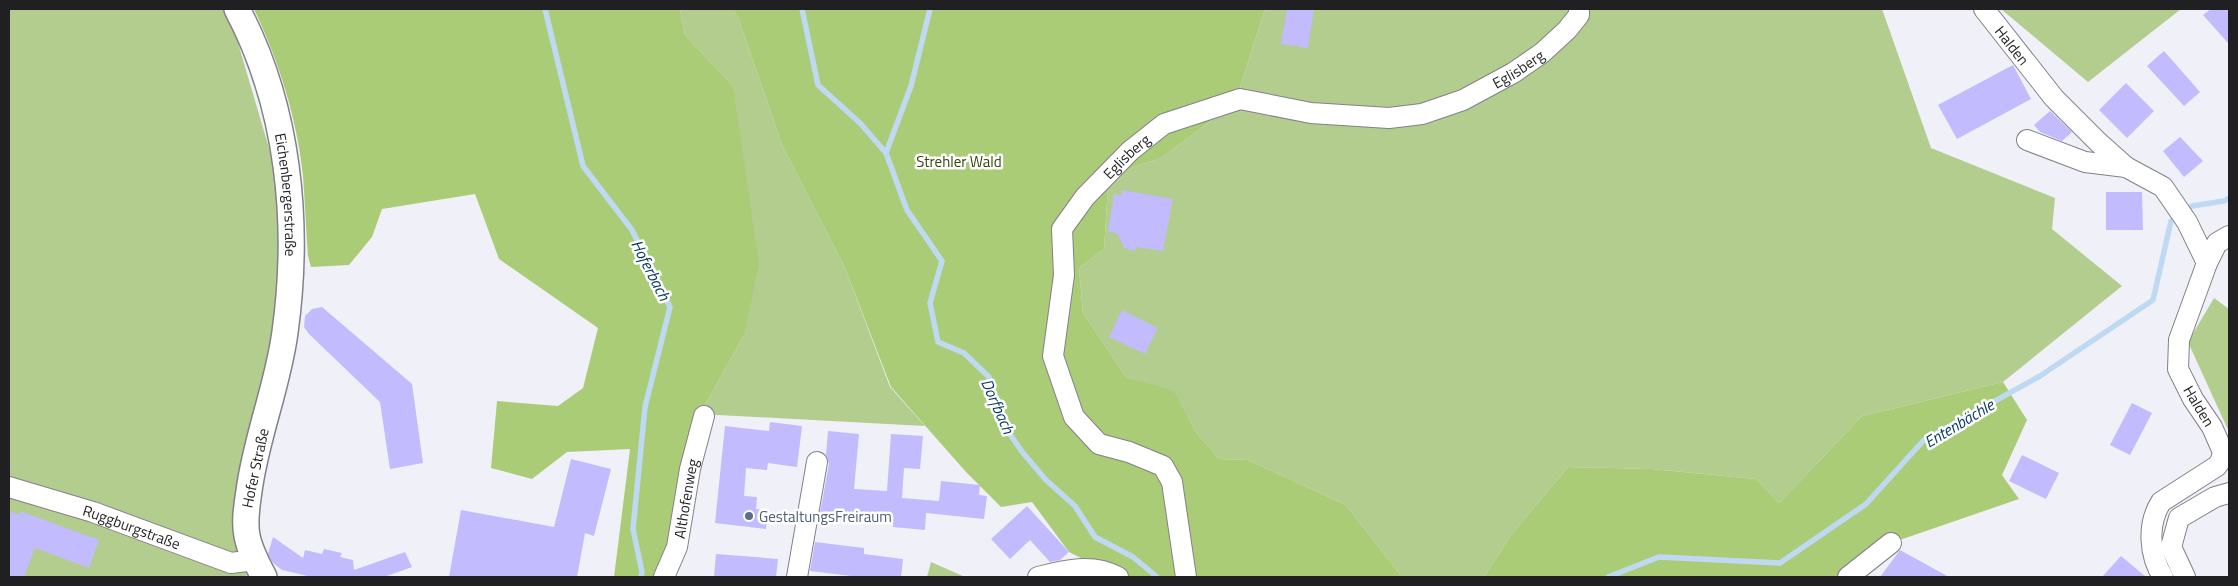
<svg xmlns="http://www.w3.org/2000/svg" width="2238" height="586" viewBox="0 0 2238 586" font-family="'Titillium Web',sans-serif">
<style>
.green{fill:#b3cd8e}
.forest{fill:#abcc77}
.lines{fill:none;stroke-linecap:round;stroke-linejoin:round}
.stream{stroke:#bfd9f3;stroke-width:5.5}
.building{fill:#c2bbfd}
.minor-casing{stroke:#828189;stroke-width:22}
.tertiary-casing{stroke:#828189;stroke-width:28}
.minor{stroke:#fff;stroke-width:20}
.tertiary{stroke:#fff;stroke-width:25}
.service-dot{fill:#5c6f8a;stroke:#fff;stroke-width:2}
.labels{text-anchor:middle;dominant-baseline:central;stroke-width:5;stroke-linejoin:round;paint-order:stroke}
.street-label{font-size:15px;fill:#201f22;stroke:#fff}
.park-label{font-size:15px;fill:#334708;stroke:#fff}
.service-label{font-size:15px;fill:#4e5e75;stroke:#fff;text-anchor:start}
.water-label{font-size:16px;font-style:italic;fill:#083a63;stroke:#fff}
</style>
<rect width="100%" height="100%" fill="#f0f0f8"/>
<g class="green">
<path d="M9 9H228L276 172 281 294 235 527 247 577H9Z"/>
<path d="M680 9H733L739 20 782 145 845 268 890 387 925 426 700 414 744 335 733 86 685 35Z"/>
<path d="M1265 9H1882L1931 148 2055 198 2052 229 2122 286 2003 382 1862 416 1779 503 1756 479 1652 469 1568 467 1511 535 1484 577H1402L1346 505 1248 460 1219 459 1196 432 1174 392 1126 377 1083 313 1079 268 1104 249 1108 188 1133 167 1161 158 1235 103Z"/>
<path d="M2001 9H2181L2088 82Z"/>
<path d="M2214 298 2229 309V432L2188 342Z"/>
<path d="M931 562 965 577H927Z"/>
</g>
<g class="forest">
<path d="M254 9H680L685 35 733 86 759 264 744 335 700 414 661 577H614L630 449 567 452 532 479 491 468 497 401 558 406 583 388 598 328 499 259 475 194 382 209 372 237 349 265 311 267 308 256C306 230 305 203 303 176 297 118 279 62 254 9Z"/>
<path d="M733 9H1265L1235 103 1161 158 1133 167 1108 188 1104 249 1079 268 1083 313 1126 377 1174 391 1196 432 1219 459 1248 460 1346 505 1402 577H1118L1069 552 1032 502 1001 507 966 472 891 387 845 268 782 145 739 20Z"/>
<path d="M2003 382 2027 420 2002 475 2019 499 1891 543 1848 577H1484L1511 535 1568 467 1652 469 1756 479 1779 503 1862 416Z"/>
</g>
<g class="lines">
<g class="stream">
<path d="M545 9 583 166 632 230 670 307 645 407 633 529 642 572 641 577"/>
<path d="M802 9 818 85 860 123 886 153"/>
<path d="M930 9 911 86 886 153 907 210 942 261 930 303 938 342 964 353 989 377 1005 427 1023 453 1046 480 1075 506 1095 537 1133 557 1157 577"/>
<path d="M1608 577 1659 557 1780 563 1866 504 1923 441 2040 376 2153 300 2171 221 2192 206 2224 201 2229 198"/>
</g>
</g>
<g class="building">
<path d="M1287 9H1314L1308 48 1281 44Z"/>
<path d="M2211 9H2229V44L2203 15Z"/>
<path d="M2164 51 2200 92 2184 106 2147 66Z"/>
<path d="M2013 65 2031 99 1957 139 1938 105Z"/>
<path d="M2126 83 2154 111 2127 138 2099 110Z"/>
<path d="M2050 111 2072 132 2062 141 2040 132 2034 125Z"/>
<path d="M2180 137 2203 161 2184 177 2163 151Z"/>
<path d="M1122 190 1173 199 1163 251 1136 247 1135 251 1124 248 1117 233 1108 232 1114 194 1121 196Z"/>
<path d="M2106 192H2142L2143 230H2106Z"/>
<path d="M322 307 412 384 423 463 390 469 380 402 309 334 304 327 305 316 312 309Z"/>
<path d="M1122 310 1158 328 1145 354 1109 337Z"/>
<path d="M2132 403 2152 413 2130 455 2110 445Z"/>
<path d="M770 422 802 426 797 467 768 463 767 470 746 468 744 496 757 497 756 509 768 510 766 529 715 523 725 426 769 431Z"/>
<path d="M828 431 859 434 854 489 887 491 891 434 923 436 920 469 904 468 902 498 939 501 941 481 980 485 979 495 987 496 984 519 926 513 925 530 893 527V523L819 518 829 464 826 455Z"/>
<path d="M2022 455 2059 473 2046 499 2009 481Z"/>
<path d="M571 459 611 469 594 536 585 533 577 577H449L461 510 554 527Z"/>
<path d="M1027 506 1069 552 1060 560 1050 562 1030 540 1010 559 991 539Z"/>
<path d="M9 511 19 515 20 511 99 540 89 568 35 548 24 577H9Z"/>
<path d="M273 537 303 558 305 550 322 554 324 549 342 553 340 557 353 560 354 570 405 552 412 567 384 577H312L282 570 273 563 268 554Z"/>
<path d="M815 542 864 548V554L903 559 901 577H859L810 571Z"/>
<path d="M1900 550 1949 577H1880Z"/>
<path d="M716 554 778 559 776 577H714Z"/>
<path d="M2121 556 2146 577H2102Z"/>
</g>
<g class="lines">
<g class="minor-casing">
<g id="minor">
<path id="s1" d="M1984 9 2054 98 2098 142 2126 167"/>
<path d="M2027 140 2085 162 2126 167 2163 187 2187 222 2207 263"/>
<path id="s2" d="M9 487 93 512 231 563 254 560"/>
<path id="s3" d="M664 577 677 547 690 469 704 416"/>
<path d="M797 577 817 462"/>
<path d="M1038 577C1064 570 1093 563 1118 577"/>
<path id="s4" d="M1186 577 1172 482 1163 466 1129 452 1099 444 1074 417 1053 356 1064 275 1062 229 1085 197 1130 151 1164 124 1240 99 1311 113 1389 118 1422 114 1463 100 1513 73 1542 53 1567 30 1579 15V9"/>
<path d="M1848 577 1891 543"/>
<path d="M2163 577C2149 555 2147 524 2161 502L2217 466 2221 460 2223 452 2212 427 2193 399 2178 369 2179 340 2207 263 2217 243 2229 236"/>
<path d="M2185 577 2171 547 2179 518 2215 497 2229 493"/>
</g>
</g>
<g class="tertiary-casing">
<g id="tertiary">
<path id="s5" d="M237 9C289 107 300 224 285 332 278 386 256 437 249 491 247 505 244 521 247 536 250 551 257 564 264 577"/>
</g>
</g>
<use href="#minor" class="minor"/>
<use href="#tertiary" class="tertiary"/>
</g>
<circle class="service-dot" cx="749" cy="516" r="5"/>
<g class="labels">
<g class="street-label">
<text stroke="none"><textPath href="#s1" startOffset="46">Halden</textPath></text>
<text stroke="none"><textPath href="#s4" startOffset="929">Eglisberg</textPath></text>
<text stroke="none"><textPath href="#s4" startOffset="509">Eglisberg</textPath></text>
<text stroke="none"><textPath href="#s5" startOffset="194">Eichenbergerstraße</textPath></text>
<text transform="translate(2199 406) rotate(59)">Halden</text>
<text transform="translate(255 468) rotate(-78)">Hofer Straße</text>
<text stroke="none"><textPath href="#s3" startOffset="82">Althofenweg</textPath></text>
<text stroke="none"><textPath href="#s2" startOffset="129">Ruggburgstraße</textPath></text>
</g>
<g class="park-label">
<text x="959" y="161">Strehler Wald</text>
</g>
<g class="service-label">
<text x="759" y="516">GestaltungsFreiraum</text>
</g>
<g class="water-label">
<text transform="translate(651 270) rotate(63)">Hoferbach</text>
<text transform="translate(998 406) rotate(66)">Dorfbach</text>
<text transform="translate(1959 423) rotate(-31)">Entenbächle</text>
</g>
</g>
<rect width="2238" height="586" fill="none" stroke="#201f22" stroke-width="20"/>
</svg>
